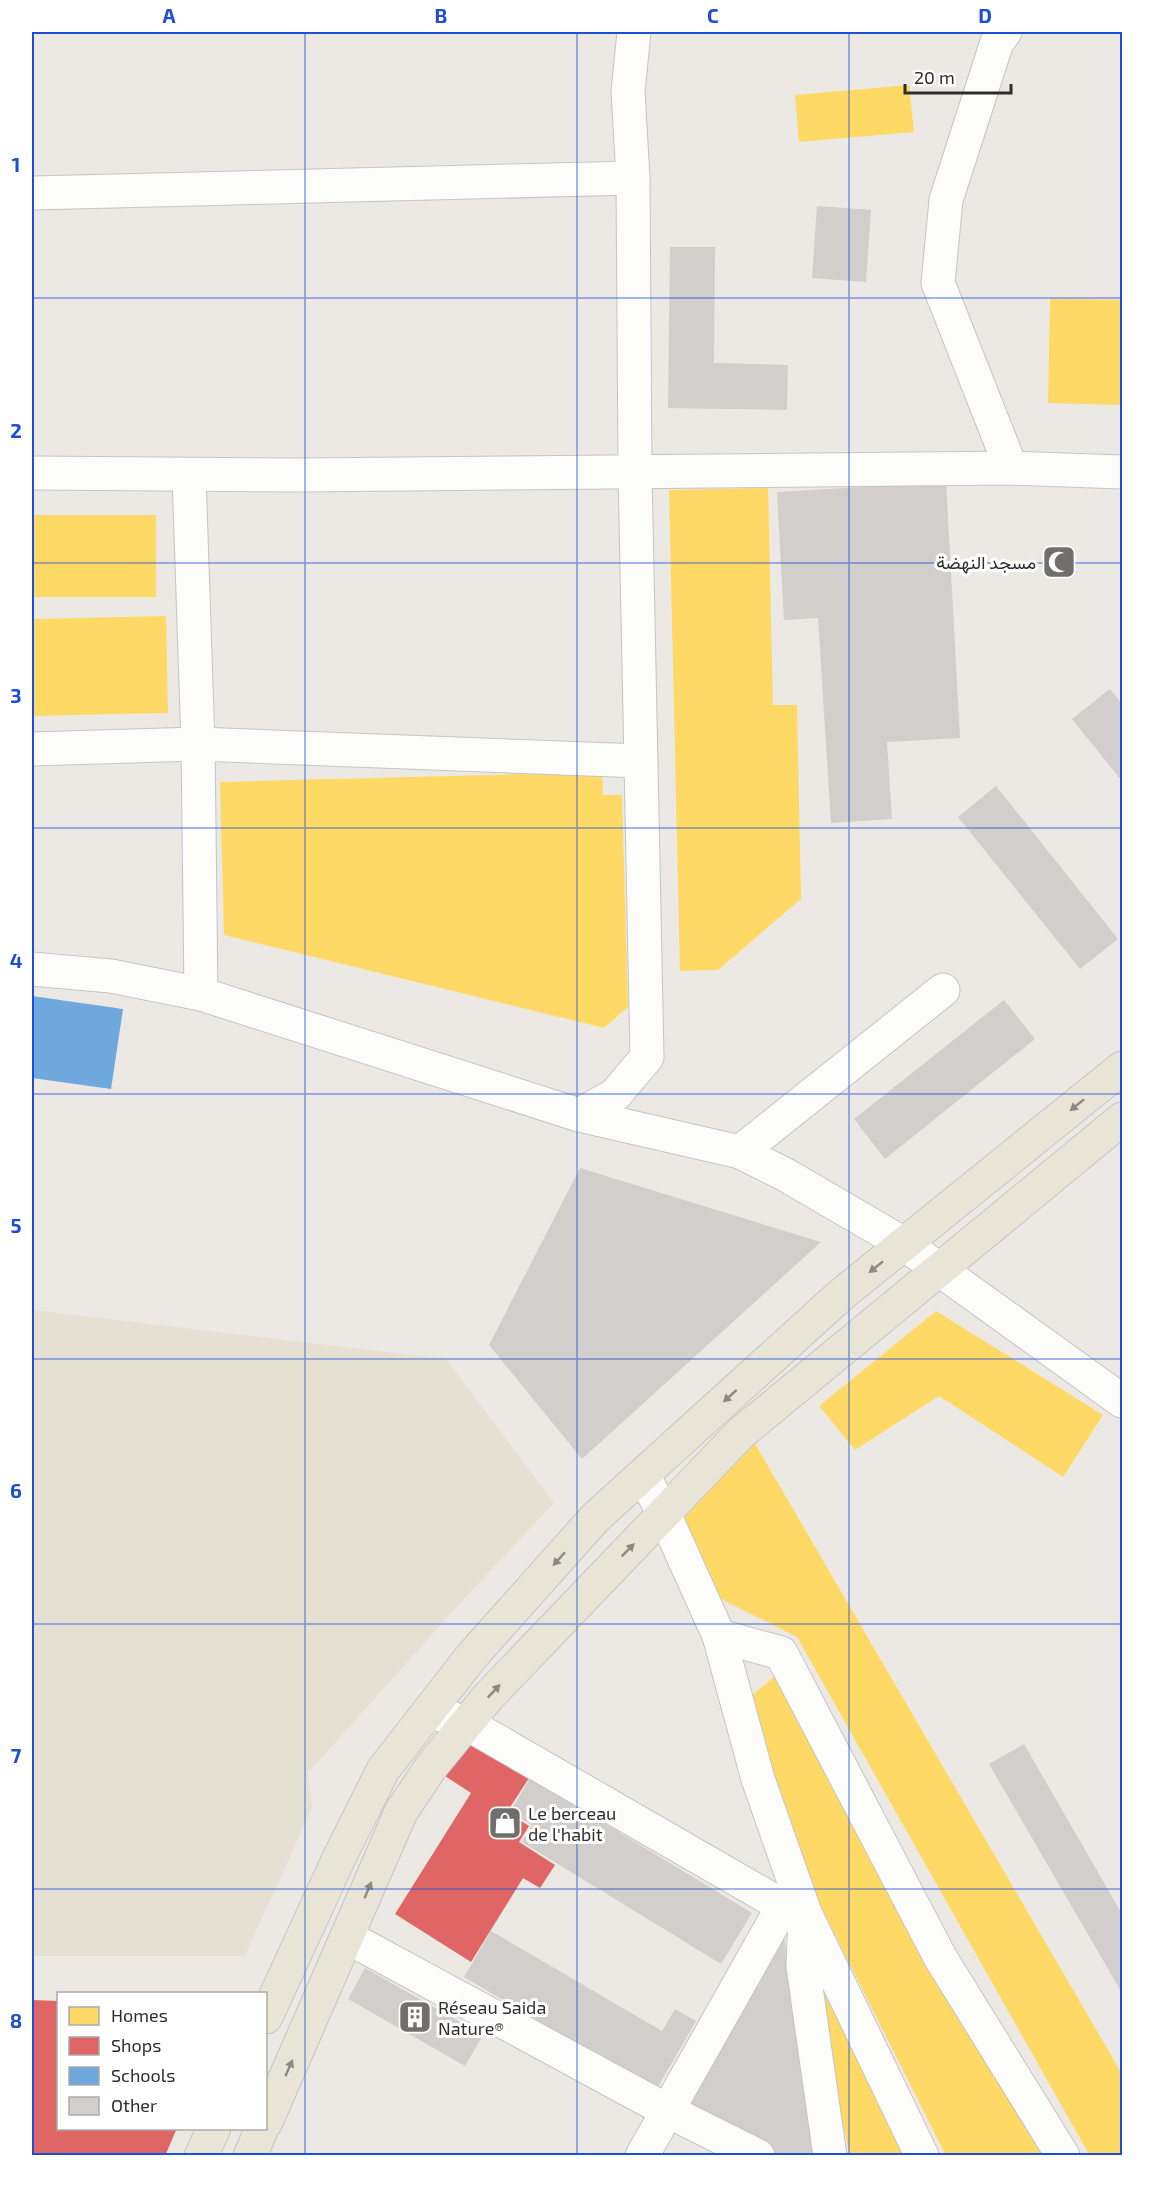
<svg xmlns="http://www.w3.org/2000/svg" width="1154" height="2187" viewBox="0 0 1154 2187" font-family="'Exo 2',Vazirmatn,sans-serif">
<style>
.education{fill:#e6e0d3}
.homes{fill:#ffd966}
.shops{fill:#e06666}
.schools{fill:#6fa8dc}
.building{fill:#d1cecb}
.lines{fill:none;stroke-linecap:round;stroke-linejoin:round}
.minor-casing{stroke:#c5c4c5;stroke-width:35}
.tertiary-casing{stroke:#c5c4c5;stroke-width:35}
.primary-casing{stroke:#c6c5c4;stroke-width:35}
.minor{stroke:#fcfcfb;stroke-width:33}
.tertiary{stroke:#fcfcfb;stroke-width:33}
.primary{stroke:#e8e4d6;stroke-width:33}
.oneway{fill:#8b8982}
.grid{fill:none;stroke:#1d4ed8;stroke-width:1.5;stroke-opacity:0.55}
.labels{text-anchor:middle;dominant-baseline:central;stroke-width:6;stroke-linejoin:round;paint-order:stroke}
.poi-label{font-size:18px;fill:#2e2e2e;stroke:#fff;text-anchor:start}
.neatline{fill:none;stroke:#1d4ed8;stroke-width:2}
.grid-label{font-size:20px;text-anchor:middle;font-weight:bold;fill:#1d4ed8}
</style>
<rect width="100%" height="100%" fill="#ece8e4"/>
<path class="education" d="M32 1310 446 1359 554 1503 462 1601 308 1773 312 1808 245 1956H32Z"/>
<g class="homes">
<path d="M909 85 914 132 799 142 795 95Z"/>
<path d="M1050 299 1122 300V405L1048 403Z"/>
<path d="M768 488 773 705H797L801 899 718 970 680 971 669 490Z"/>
<rect x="32" y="515" width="124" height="82"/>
<path d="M166 616 168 713 32 716V619Z"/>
<path d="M602 772 603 795H622L628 1007 604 1028 224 935 220 782Z"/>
<path d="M936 1311 1103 1415 1063 1477 939 1396 855 1450 819 1406Z"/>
<path d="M754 1442 1122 2074V2156H1090L797 1637 721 1599 684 1518Z"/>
<path d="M776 1675 1051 2156H946L774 1813 749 1698Z"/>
<path d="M825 1968 916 2156H850L810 1975Z"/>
</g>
<g class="shops">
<path d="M465 1737 529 1778 507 1812 529 1826 519 1842 555 1865 540 1888 523 1878 471 1962 395 1914 471 1793 442 1774Z"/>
<path d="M32 2000 58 2001V2128H177L165 2156H32Z"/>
</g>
<path class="schools" d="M32 996 123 1009 111 1089 32 1078Z"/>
<g class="building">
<path d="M817 206 871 210 866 282 812 278Z"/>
<path d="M670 247H715L714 363 788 365 787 410 668 408Z"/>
<path d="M946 482 960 738 887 742 892 819 831 823 818 618 784 620 777 492Z"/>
<path d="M1110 689 1122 704V781L1072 719Z"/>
<path d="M996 786 1118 939 1080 969 958 817Z"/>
<path d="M1004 1000 1035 1039 885 1159 854 1119Z"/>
<path d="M580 1168 821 1242 582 1459 489 1345Z"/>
<path d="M1024 1744 1122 1914V1993L989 1764Z"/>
<path d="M530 1778 752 1913 721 1964 522 1842 532 1825 510 1812Z"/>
<path d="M491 1931 662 2031 675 2009 696 2021 656 2090 464 1977Z"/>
<path d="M784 1938 824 2156H778L683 2106 764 1949Z"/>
<path d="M365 1968 483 2035 465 2066 348 1999Z"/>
</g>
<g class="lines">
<g class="minor-casing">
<g id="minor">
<path d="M1005 32 997 42 946 200 938 283 1011 468"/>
<path d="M32 193 633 178"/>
<path d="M189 475 198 744 201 994"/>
<path d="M32 749 198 744 641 761"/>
<path d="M32 969 111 976 201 994 579 1115 740 1152 786 1175 904 1244 1122 1401"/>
<path d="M579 1115 615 1095 647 1057 635 472"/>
<path d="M740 1152 943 990"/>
<path d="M643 1475 664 1514 719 1636 758 1779 805 1913 803 1966 830 2156"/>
<path d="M719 1636 781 1653 940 1957 1063 2156"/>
<path d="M429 1711 466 1723 783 1906 805 1913 922 2156"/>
<path d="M347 1937 668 2111 758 2156"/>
<path d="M642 2156 783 1906"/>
</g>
</g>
<g class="tertiary-casing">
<g id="tertiary">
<path d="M634 32 628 91 633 178 635 472"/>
<path d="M32 473 301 475 1011 468 1122 472"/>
</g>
</g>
<g class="primary-casing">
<g id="primary">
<path d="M266 2017 339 1858 383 1770 471 1657 595 1518 842 1294 1122 1068"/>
<path d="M266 2122 401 1812 431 1767 488 1697 741 1433 1122 1119"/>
<path d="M201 2156 214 2128"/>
<path d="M250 2156 262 2128"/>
</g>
</g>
<use href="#minor" class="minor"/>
<use href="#tertiary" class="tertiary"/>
<use href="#primary" class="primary"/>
</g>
<defs><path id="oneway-solid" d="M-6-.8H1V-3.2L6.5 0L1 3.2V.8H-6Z" transform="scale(1.5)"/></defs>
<g class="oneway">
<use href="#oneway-solid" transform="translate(1077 1105) rotate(141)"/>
<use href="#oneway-solid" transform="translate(876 1267) rotate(141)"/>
<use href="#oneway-solid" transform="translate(730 1396) rotate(138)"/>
<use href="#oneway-solid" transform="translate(628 1550) rotate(-45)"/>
<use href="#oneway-solid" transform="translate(559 1559) rotate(132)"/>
<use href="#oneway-solid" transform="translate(494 1691) rotate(-47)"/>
<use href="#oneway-solid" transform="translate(368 1890) rotate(-67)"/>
<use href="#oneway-solid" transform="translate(289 2068) rotate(-66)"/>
</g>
<path class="grid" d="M305 32V2156M577 32V2156M849 32V2156M32 298H1122M32 563H1122M32 828H1122M32 1094H1122M32 1359H1122M32 1624H1122M32 1889H1122"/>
<defs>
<g id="mosque-square" transform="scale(1.725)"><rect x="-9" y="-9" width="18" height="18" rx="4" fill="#706f6e" stroke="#fff"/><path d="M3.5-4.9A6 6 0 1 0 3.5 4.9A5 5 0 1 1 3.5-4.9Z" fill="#fff"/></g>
<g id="shop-square" transform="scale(1.725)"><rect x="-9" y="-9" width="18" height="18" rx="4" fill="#706f6e" stroke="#fff"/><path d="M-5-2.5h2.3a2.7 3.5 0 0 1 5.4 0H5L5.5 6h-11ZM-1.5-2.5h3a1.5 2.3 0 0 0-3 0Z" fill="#fff"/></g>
<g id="building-square" transform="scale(1.725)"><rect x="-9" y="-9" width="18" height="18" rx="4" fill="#706f6e" stroke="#fff"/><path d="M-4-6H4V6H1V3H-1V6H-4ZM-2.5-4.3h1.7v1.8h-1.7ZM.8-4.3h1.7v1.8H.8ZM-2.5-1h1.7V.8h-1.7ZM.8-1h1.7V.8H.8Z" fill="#fff"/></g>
</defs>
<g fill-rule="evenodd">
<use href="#mosque-square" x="1059" y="562"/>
<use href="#shop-square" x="505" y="1823"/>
<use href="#building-square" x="415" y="2017"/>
</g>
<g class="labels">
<g class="poi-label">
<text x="1036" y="562" text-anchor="end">مسجد النهضة</text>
<text x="528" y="1813">Le berceau<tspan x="528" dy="21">de l'habit</tspan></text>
<text x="438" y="2007">Réseau Saida<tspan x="438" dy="21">Nature®</tspan></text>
</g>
</g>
<rect width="1154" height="2187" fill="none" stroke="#ffffff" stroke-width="66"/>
<rect x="57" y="1992" width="210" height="138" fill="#ffffff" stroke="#ababab" stroke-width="1.5"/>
<rect x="69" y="2007" width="30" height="18" fill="#ffd966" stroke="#ababab" stroke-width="1.5"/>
<text x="111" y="2022" font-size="18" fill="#2e2e2e">Homes</text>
<rect x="69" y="2037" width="30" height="18" fill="#e06666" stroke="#ababab" stroke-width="1.5"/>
<text x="111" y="2052" font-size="18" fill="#2e2e2e">Shops</text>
<rect x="69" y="2067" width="30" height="18" fill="#6fa8dc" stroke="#ababab" stroke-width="1.5"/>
<text x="111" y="2082" font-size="18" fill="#2e2e2e">Schools</text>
<rect x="69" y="2097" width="30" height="18" fill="#d1cecb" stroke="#ababab" stroke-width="1.5"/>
<text x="111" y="2112" font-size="18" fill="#2e2e2e">Other</text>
<path d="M905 84v9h106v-9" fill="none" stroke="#2e2e2e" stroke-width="3"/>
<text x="914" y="84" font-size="18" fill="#2e2e2e" stroke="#ffffff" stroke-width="4.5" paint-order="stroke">20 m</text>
<rect x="33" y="33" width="1088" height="2121" class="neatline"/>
<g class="grid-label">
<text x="169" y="23">A</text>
<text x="441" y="23">B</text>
<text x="713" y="23">C</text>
<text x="985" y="23">D</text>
<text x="16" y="172">1</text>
<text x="16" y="438">2</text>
<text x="16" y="703">3</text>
<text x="16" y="968">4</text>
<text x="16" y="1233">5</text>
<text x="16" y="1498">6</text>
<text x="16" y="1763">7</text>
<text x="16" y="2028">8</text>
</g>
</svg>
